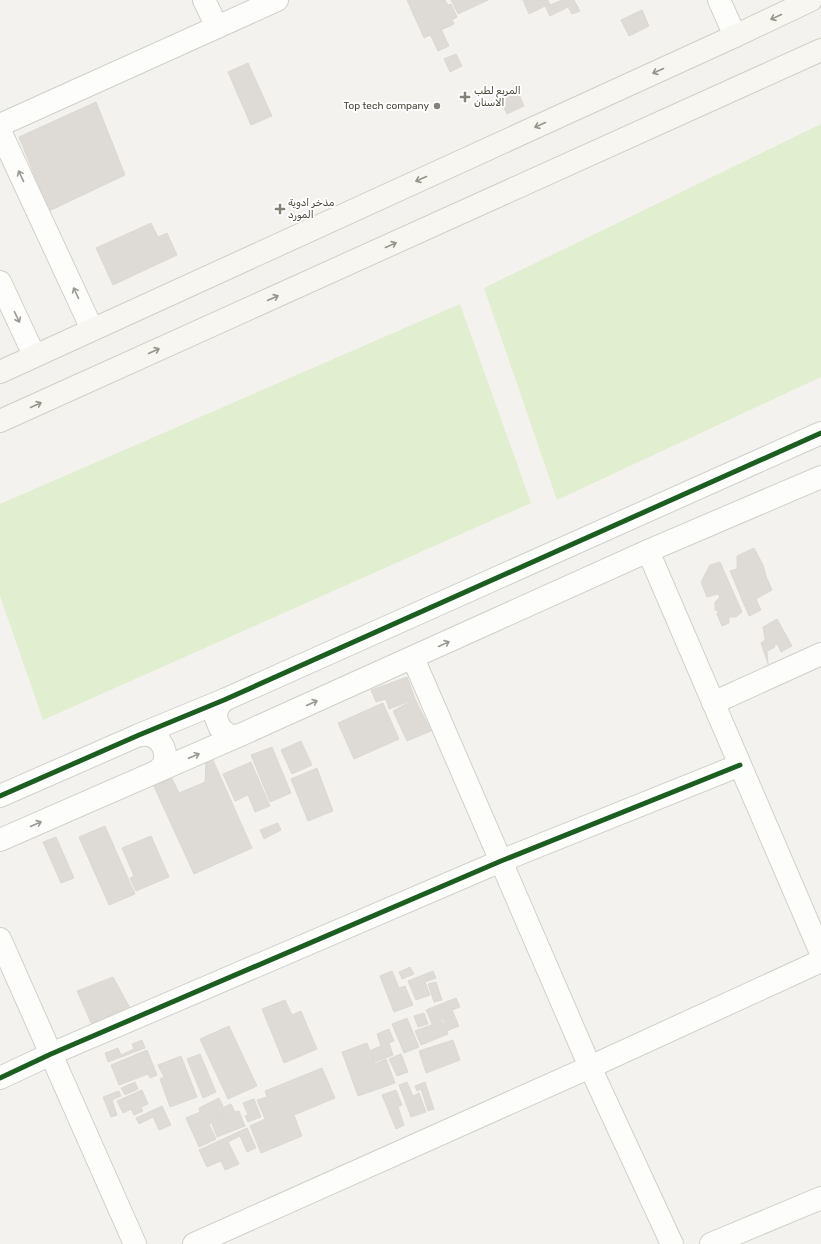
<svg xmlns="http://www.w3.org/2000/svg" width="821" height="1244" viewBox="0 0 821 1244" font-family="Rubik,Cairo,sans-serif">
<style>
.green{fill:#e1eecf}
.building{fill:#dedbd6;stroke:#dcd9d4}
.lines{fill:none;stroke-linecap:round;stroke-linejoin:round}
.street-casing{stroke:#d2d0cb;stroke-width:24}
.secondary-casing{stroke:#d3cfc5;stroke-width:24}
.street{stroke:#fdfdfc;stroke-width:22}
.secondary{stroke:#f7f6f1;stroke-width:22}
.cycleway-casing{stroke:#fff;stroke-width:8}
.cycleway{stroke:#1b5e20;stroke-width:5}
.oneway{stroke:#98948c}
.oneway2{stroke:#9b9791}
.poi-dot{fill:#868178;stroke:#fff;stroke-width:1.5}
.labels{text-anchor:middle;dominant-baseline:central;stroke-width:4;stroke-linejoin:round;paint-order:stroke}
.poi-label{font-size:10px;fill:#4b4439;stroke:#fff;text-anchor:start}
</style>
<rect width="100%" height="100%" fill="#f4f2ee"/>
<g class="green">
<path d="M821 124V377L557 500 484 288Z"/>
<path d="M460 304 531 503 43 720 0 596V504Z"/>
</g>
<g class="building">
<path d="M407 0H445L448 5 451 4 457 17 452 20 454 24 424 38Z"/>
<path d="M451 0H488L458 14Z"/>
<path d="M523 0H548L550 5 562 0H574L580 11 572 14 568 7 550 16 545 6 529 14Z"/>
<path d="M642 10 649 26 629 36 621 20Z"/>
<path d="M441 29 449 46 438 51 430 34Z"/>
<path d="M456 54 462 66 450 72 444 59Z"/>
<path d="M248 63 272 116 251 125 228 72Z"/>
<path d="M516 87 524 106 507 114 498 95Z"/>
<path d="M96 102 125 175 49 211 19 137Z"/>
<path d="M151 223 158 237 167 233 177 255 113 285 96 248Z"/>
<path d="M754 548 763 565 766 576 772 590 756 599 761 610 749 616 730 571 737 569V556Z"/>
<path d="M720 562 742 612 736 617H729V623L722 626 717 614 718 611 715 610V602L720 597 718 594 707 597 701 582 710 565Z"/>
<path d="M777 619 792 646 781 652 778 645 775 644V647L767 651 768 664 761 643 765 640 763 627Z"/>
<path d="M407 677 415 699 389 709 386 699 376 702 371 690Z"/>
<path d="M415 699 431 731 407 741 393 711Z"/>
<path d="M383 703 399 739 354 759 338 723Z"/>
<path d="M301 741 312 765 292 774 281 750Z"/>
<path d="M272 747 291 793 270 802 251 755Z"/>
<path d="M213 760 252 848 194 874 152 782 170 774 179 793 205 782 206 763Z"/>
<path d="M251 762 270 806 255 812 248 795 235 801 223 774Z"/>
<path d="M317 768 333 811 308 821 291 779Z"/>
<path d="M278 823 281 830 264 839 260 830Z"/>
<path d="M105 826 135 894 109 905 79 837Z"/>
<path d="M151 836 169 877 136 891 130 878 134 876 122 848Z"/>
<path d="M56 837 74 878 61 883 43 842Z"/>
<path d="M410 967 414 974 402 979 399 972Z"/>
<path d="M392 971 399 988 405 986 413 1005 394 1012 380 976Z"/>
<path d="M433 971 436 978 425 982 430 995 416 1000 408 981Z"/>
<path d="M113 977 130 1008 92 1025 77 991Z"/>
<path d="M436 982 442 1000 434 1002 428 984Z"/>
<path d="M456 998 460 1007 452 1010 459 1026 447 1031 443 1019 432 1024 426 1010Z"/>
<path d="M285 1000 292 1015 301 1011 317 1049 284 1063 262 1009Z"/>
<path d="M424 1013 428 1024 418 1027 414 1016Z"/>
<path d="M407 1018 419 1047 404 1053 392 1024Z"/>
<path d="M442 1021 448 1034 421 1045 415 1031Z"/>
<path d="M229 1026 257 1086 228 1099 200 1039Z"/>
<path d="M389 1029 394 1041 389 1043 393 1055 375 1062 371 1050 381 1046 377 1034Z"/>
<path d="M142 1040 145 1048 108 1062 105 1053 118 1048 121 1055 134 1049 132 1044Z"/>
<path d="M453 1040 460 1060 426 1073 419 1051Z"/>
<path d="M367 1043 375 1064 386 1059 395 1083 358 1096 342 1052Z"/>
<path d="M147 1050 157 1075 150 1078 148 1074 119 1085 111 1065Z"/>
<path d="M200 1054 216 1092 203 1098 187 1059Z"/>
<path d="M401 1054 408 1072 397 1076 389 1059Z"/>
<path d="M181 1056 197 1097 170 1107 160 1079 164 1077 158 1065Z"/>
<path d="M322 1068 335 1098 294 1115 302 1136 261 1153 250 1126 265 1119 257 1100 267 1097 265 1091Z"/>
<path d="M135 1082 138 1089 125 1095 121 1088Z"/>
<path d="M407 1082 413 1096 419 1093 426 1112 411 1117 399 1085Z"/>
<path d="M425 1082 434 1109 428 1111 421 1089 417 1091 415 1086Z"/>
<path d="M142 1090 148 1104 141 1107 143 1111 134 1115 131 1109 123 1113 117 1101Z"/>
<path d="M396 1090 402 1105 398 1107 404 1125 396 1129 382 1095Z"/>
<path d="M119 1091 121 1096 112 1100 117 1115 111 1117 103 1097Z"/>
<path d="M219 1098 223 1106 216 1109 220 1120 209 1124 216 1139 199 1147 186 1118 200 1112 199 1108Z"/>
<path d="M254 1099 261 1117 248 1122 245 1116 248 1115 243 1103Z"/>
<path d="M231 1104 235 1112 239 1111 245 1126 217 1137 212 1124 221 1121 217 1110Z"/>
<path d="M162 1106 171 1125 159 1130 153 1117 139 1124 136 1118Z"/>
<path d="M247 1128 256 1148 247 1152 240 1136 228 1142 239 1164 225 1170 221 1161 207 1167 199 1150Z"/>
</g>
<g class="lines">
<g class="street-casing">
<g id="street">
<path d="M204 0 217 27"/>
<path d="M719 0 735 36"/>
<path d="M0 125 277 0"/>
<path d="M0 131 92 329"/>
<path d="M0 282 34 355"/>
<path d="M648 551 821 953"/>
<path d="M413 658 590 1067 672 1244"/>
<path d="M224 700 217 708 216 718 220 728 228 735 238 736"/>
<path d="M713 703 821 654"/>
<path d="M139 735C142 735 146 734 149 735 161 738 168 751 164 763 163 766 160 768 158 771"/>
<path d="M0 796 139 735 224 700 821 433"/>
<path d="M0 840 238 736 648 551 821 477"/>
<path d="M0 939 135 1244"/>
<path d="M0 1078 51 1054 501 861 740 765"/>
<path d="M194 1244 590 1067 821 961"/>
<path d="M711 1244 821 1198"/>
</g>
</g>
<g class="secondary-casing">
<g id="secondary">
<path d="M0 372 735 36 811 0"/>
<path d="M0 421 821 50"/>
</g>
</g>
<use href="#street" class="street"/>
<use href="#secondary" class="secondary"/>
<g class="cycleway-casing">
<g id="cycleway">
<path d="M0 796 139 735 224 700 821 433"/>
<path d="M0 1078 51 1054 501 861 740 765"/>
</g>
</g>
<use href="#cycleway" class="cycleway"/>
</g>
<defs><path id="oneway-shaft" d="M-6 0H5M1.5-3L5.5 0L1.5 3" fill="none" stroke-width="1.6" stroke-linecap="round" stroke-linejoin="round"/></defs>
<g class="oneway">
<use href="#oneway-shaft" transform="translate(776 17) rotate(155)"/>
<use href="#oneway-shaft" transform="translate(658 71) rotate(156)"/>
<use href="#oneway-shaft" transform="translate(540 125) rotate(156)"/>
<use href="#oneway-shaft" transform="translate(421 179) rotate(156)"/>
<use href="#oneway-shaft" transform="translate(391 245) rotate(-24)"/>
<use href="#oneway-shaft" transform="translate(273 298) rotate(-24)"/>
<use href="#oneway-shaft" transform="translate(154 351) rotate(-24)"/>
<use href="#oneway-shaft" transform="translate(36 405) rotate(-24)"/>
</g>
<g class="oneway2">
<use href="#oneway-shaft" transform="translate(21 176) rotate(-115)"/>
<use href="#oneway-shaft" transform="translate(76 293) rotate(-115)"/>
<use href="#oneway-shaft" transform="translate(17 317) rotate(64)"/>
<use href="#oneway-shaft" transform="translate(444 644) rotate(-25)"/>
<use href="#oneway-shaft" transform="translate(312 703) rotate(-24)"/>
<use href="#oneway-shaft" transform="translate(194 756) rotate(-23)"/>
<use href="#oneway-shaft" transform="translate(36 824) rotate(-24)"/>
</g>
<g class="poi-dot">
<path d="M463 91h4v4h4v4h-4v4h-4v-4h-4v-4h4z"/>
<circle cx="437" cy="106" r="4"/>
<path d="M278 203h4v4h4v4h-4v4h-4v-4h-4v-4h4z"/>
</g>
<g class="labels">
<g class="poi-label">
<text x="474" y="91">المربع لطب<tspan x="474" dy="12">الاسنان</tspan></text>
<text x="429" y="106" text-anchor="end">Top tech company</text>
<text x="288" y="203">مذخر ادوية<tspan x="288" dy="12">المورد</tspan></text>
</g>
</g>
</svg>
